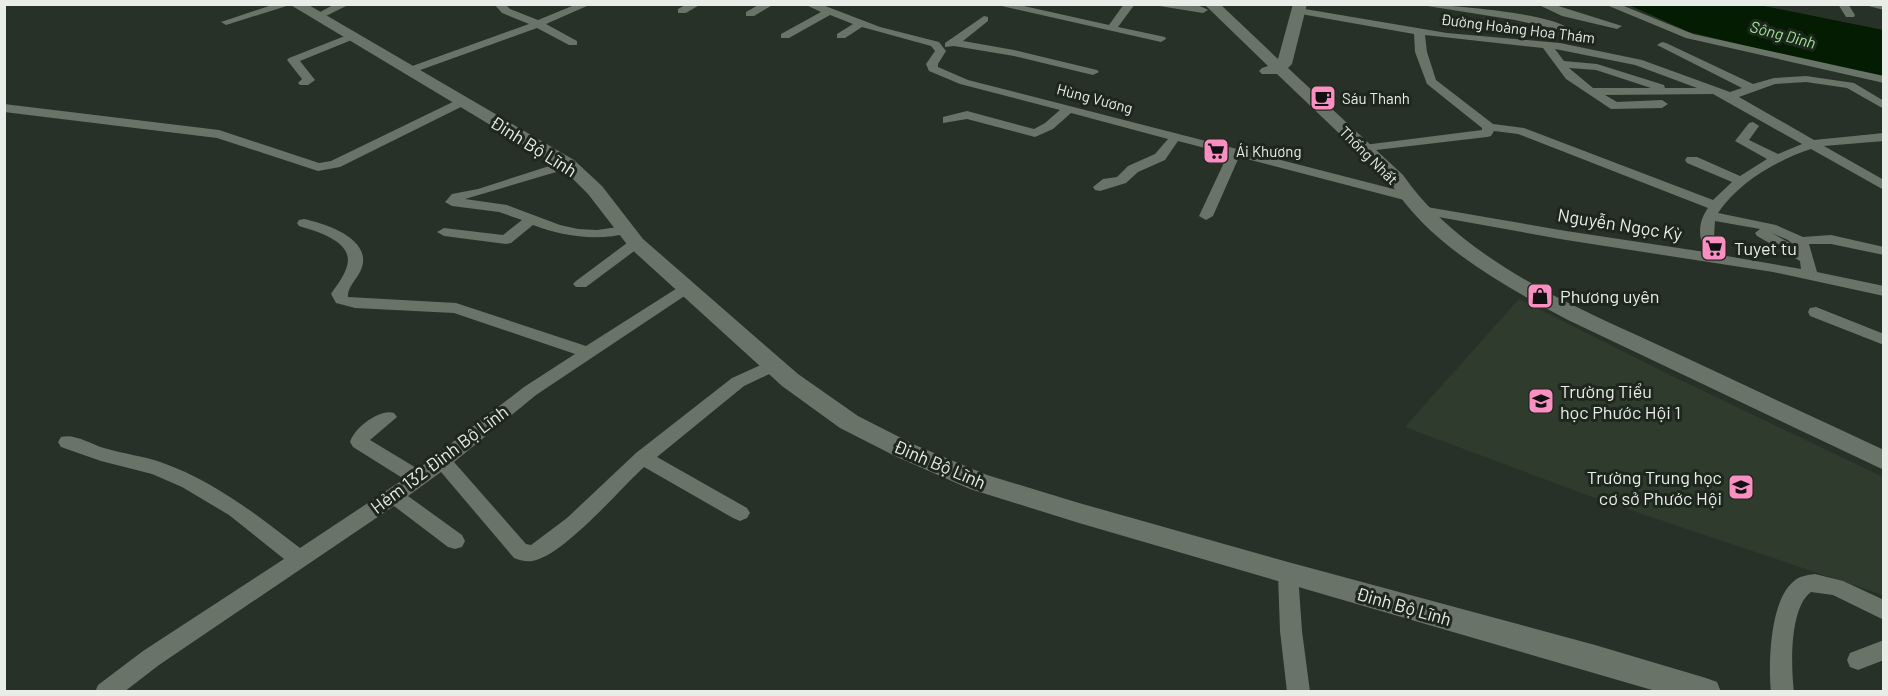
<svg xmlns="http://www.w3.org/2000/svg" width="1888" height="696" viewBox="0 0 1888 696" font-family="Barlow,sans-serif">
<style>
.built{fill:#2f3c2d}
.water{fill:#031c02}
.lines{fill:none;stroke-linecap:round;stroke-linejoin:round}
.street{fill:#697367;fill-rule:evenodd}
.secondary{fill:#697367;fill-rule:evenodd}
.labels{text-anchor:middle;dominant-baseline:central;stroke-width:6;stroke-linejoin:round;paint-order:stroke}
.far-street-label{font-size:15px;fill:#e8eee7;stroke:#1e271d}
.far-poi-label{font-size:15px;fill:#e8eee7;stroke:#1e271d;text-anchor:start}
.far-water-label{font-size:16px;font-style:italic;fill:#9ee594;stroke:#1e271d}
.street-label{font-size:18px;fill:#e8eee7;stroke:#1e271d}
.poi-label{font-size:18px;fill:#e8eee7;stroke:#1e271d;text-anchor:start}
</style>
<rect width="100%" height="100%" fill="#283127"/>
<path class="built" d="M1519 299 1670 375 1883 477V595L1592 497 1405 427Z"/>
<path class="water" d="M1629 5H1759L1883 30V79L1689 32Z"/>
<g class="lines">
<g class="street">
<path d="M275 4H293L226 25 221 22Z"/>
<path d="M335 4H350L320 19 311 17Z"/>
<path d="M494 4H505L510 9 538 20 577 4 587 6 546 24 577 41V45H569L537 28 412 73H404V69L529 24 502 13Z"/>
<path d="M687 4H701L686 13H678V9Z"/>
<path d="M760 4H774L754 16H746V12Z"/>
<path d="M804 4H820L880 27 939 42 946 51 938 64V67L968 80 1413 194 1415 197 1408 201 1239 157 1213 216 1206 220 1199 216 1228 154 1178 141 1165 160 1138 172 1126 183 1100 191 1095 190 1093 187 1103 179 1117 177 1128 166 1155 154 1168 139 1071 113 1053 129 1035 137 967 119 943 123V117L967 111 1034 129 1045 123 1060 110 960 84 929 71 926 64 935 51 931 46 862 27 845 38H837V34L853 24 830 15 789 38H781V34L821 12Z"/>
<path d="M993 4H1015L1109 25 1124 4H1135L1118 27 1165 37 1166 39 1161 42Z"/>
<path d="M1147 4C1165 4 1194 0 1208 10L1203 13Z"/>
<path d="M1415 4C1442 4 1548 13 1566 27L1561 30 1515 20Z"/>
<path d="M1537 4H1552L1622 26 1617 29 1562 16Z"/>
<path d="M1604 4H1619L1693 34 1884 76V83L1686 38Z"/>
<path d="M1838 4H1848L1855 15 1854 17H1846Z"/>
<path d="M1861 4H1884V10Z"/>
<path d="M1299 8 1447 33 1560 43 1642 60 1730 92 1742 88 1657 45 1662 42 1666 43 1753 84 1774 78 1806 76 1854 83 1884 101V109L1847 88 1806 82 1775 84 1739 97 1814 140 1884 133V141L1824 146 1884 180V190L1811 149C1777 160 1738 183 1718 213L1776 225 1803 237 1831 235 1884 247V255L1831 244H1809L1817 272 1884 286V296L1773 272 1566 240 1416 213 1414 210 1416 207 1421 206 1566 231 1705 252C1698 236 1698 222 1708 208L1518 134 1494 131 1491 136 1487 137 1359 152 1358 149 1359 146 1364 145 1482 130V128L1427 84 1415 52 1414 34 1295 13 1294 11ZM1425 35 1543 48 1566 79 1611 109 1662 108 1668 104 1662 100 1617 102 1605 95 1713 94 1802 144 1778 154 1749 140 1759 126 1753 122 1749 123 1735 141 1767 159 1740 176 1697 157H1687L1685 160 1687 163 1732 182 1713 200 1524 128 1493 124 1436 80 1427 52ZM1555 49 1635 65 1697 88H1665L1664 85 1597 64 1564 61ZM1569 68 1596 70 1651 88H1593ZM1715 221 1760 229 1755 233 1757 236 1800 261 1801 269 1721 255 1714 237ZM1772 233 1788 240 1795 246Z"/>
<path d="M984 16 988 17V21L963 41 1014 50 1097 70 1099 72 1093 75 1014 56 954 46 945 47V43Z"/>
<path d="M350 34 355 37 354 39 300 61 315 80 308 85H300L298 83 302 79 287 60 289 58Z"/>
<path d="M461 98 465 99V105L340 167 318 171 217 138 4 112V104L219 130 319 163 331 161Z"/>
<path d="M568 160 575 164 573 167 465 199 507 205 560 225 578 229 597 230 625 226 632 230 630 233C596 241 565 237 533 225L511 243 506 244 444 236 437 232 444 228 503 235 522 220 499 212 452 206 445 202 452 194 478 189Z"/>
<path d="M304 219C327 224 376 240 360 272 356 280 347 288 348 297L456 303 586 346 682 285H692L695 288 692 291 536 395 454 462 526 544 531 545 567 518 636 453 732 378 774 359 780 361 782 365 780 369 744 386 657 457 747 508 750 513 747 518 740 521 733 518 644 467C620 489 562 557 532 561 526 562 519 560 514 558L441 472 408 496 462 535 465 541 462 547 455 549 448 547 394 506 159 665 124 692H95L98 685 143 651 284 559 229 515 182 487 152 474 101 461 61 447 58 442 61 437C74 433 91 444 104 448 124 454 144 456 163 463 214 481 257 515 300 548L404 479 353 447 350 442C354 428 380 408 394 413L397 417 370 440 418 469 524 387 575 354 454 313 355 308 336 303 331 294C336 286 343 278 346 269 357 242 318 232 299 226L297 223 299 220Z"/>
<path d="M636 239 643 243 641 246 586 287H576L573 284 576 281 631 240Z"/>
<path d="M1816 307 1884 334V345L1810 316 1808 312 1810 308Z"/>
<path d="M1288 565 1295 568 1298 574 1302 631 1310 692H1287L1280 631 1278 574 1281 568Z"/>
<path d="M1815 574 1843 581 1884 600V620L1833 595 1811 592C1789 608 1791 668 1794 692H1771C1768 664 1770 601 1793 582 1799 576 1807 575 1815 574Z"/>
<path d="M1884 640V660L1858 670 1850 667 1847 660 1850 653Z"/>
</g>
<g class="secondary">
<path d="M289 4H307L574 160 602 186 643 239 798 374 858 416 915 445 987 475 1079 503 1288 562 1595 645 1706 678 1717 682 1721 692H1659L1079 523 970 489 897 457 840 428 782 386 629 247 588 194 562 168Z"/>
<path d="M1204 4H1220L1278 59 1293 4H1307L1292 64 1288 68 1403 175C1465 264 1583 310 1678 354 1746 386 1815 418 1884 450V470L1568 320C1503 285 1430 246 1390 182L1277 74H1262L1259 71 1262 68 1268 66Z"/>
</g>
</g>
<defs>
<g id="cafe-square" transform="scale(1.35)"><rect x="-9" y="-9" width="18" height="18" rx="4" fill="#fc8fc2" stroke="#1e271d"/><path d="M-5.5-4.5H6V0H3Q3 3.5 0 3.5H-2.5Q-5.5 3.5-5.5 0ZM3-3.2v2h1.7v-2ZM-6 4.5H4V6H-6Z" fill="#111"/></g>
<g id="supermarket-square" transform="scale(1.35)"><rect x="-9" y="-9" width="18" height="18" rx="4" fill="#fc8fc2" stroke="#1e271d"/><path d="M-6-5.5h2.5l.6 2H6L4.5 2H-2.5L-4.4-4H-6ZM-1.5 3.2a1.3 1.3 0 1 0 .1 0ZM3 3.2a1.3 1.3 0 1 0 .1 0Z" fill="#111"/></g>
<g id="shop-square" transform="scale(1.35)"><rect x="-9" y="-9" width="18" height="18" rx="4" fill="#fc8fc2" stroke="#1e271d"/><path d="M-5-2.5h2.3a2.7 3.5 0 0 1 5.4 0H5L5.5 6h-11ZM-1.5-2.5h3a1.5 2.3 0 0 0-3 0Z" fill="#111"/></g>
<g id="school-square" transform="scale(1.35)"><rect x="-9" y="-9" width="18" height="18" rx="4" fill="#fc8fc2" stroke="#1e271d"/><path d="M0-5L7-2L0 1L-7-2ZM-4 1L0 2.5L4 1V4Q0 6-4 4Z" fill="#111"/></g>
</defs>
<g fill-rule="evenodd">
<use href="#cafe-square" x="1323" y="98"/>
<use href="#supermarket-square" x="1216" y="151"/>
<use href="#supermarket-square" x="1714" y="248"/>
<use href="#shop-square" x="1540" y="296"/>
<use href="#school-square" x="1541" y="401"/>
<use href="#school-square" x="1741" y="487"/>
</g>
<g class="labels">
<g class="far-street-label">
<text transform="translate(1518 28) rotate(7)">Đường Hoàng Hoa Thám</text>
<text transform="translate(1095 98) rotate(15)">Hùng Vương</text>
<text transform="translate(1369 155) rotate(45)">Thống Nhất</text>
</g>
<g class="far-poi-label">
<text x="1342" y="98">Sáu Thanh</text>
<text x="1236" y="151">Ái Khương</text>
</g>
<g class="far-water-label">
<text transform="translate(1783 34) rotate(15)">Sông Dinh</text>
</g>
<g class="street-label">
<text transform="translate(534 146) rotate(32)">Đinh Bộ Lĩnh</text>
<text transform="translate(1620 224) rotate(9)">Nguyễn Ngọc Kỳ</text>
<text transform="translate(439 459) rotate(-37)">Hẻm 132 Đinh Bộ Lĩnh</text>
<text transform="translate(940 464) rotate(23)">Đinh Bộ Lĩnh</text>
<text transform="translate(1404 606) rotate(16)">Đinh Bộ Lĩnh</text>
</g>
<g class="poi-label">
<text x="1734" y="248">Tuyet tu</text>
<text x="1560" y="296">Phương uyên</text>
<text x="1560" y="391">Trường Tiểu<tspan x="1560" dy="21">học Phước Hội 1</tspan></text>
<text x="1722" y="477" text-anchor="end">Trường Trung học<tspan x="1722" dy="21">cơ sở Phước Hội</tspan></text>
</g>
</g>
<rect width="1888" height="696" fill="none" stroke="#e8eee7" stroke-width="12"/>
</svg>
